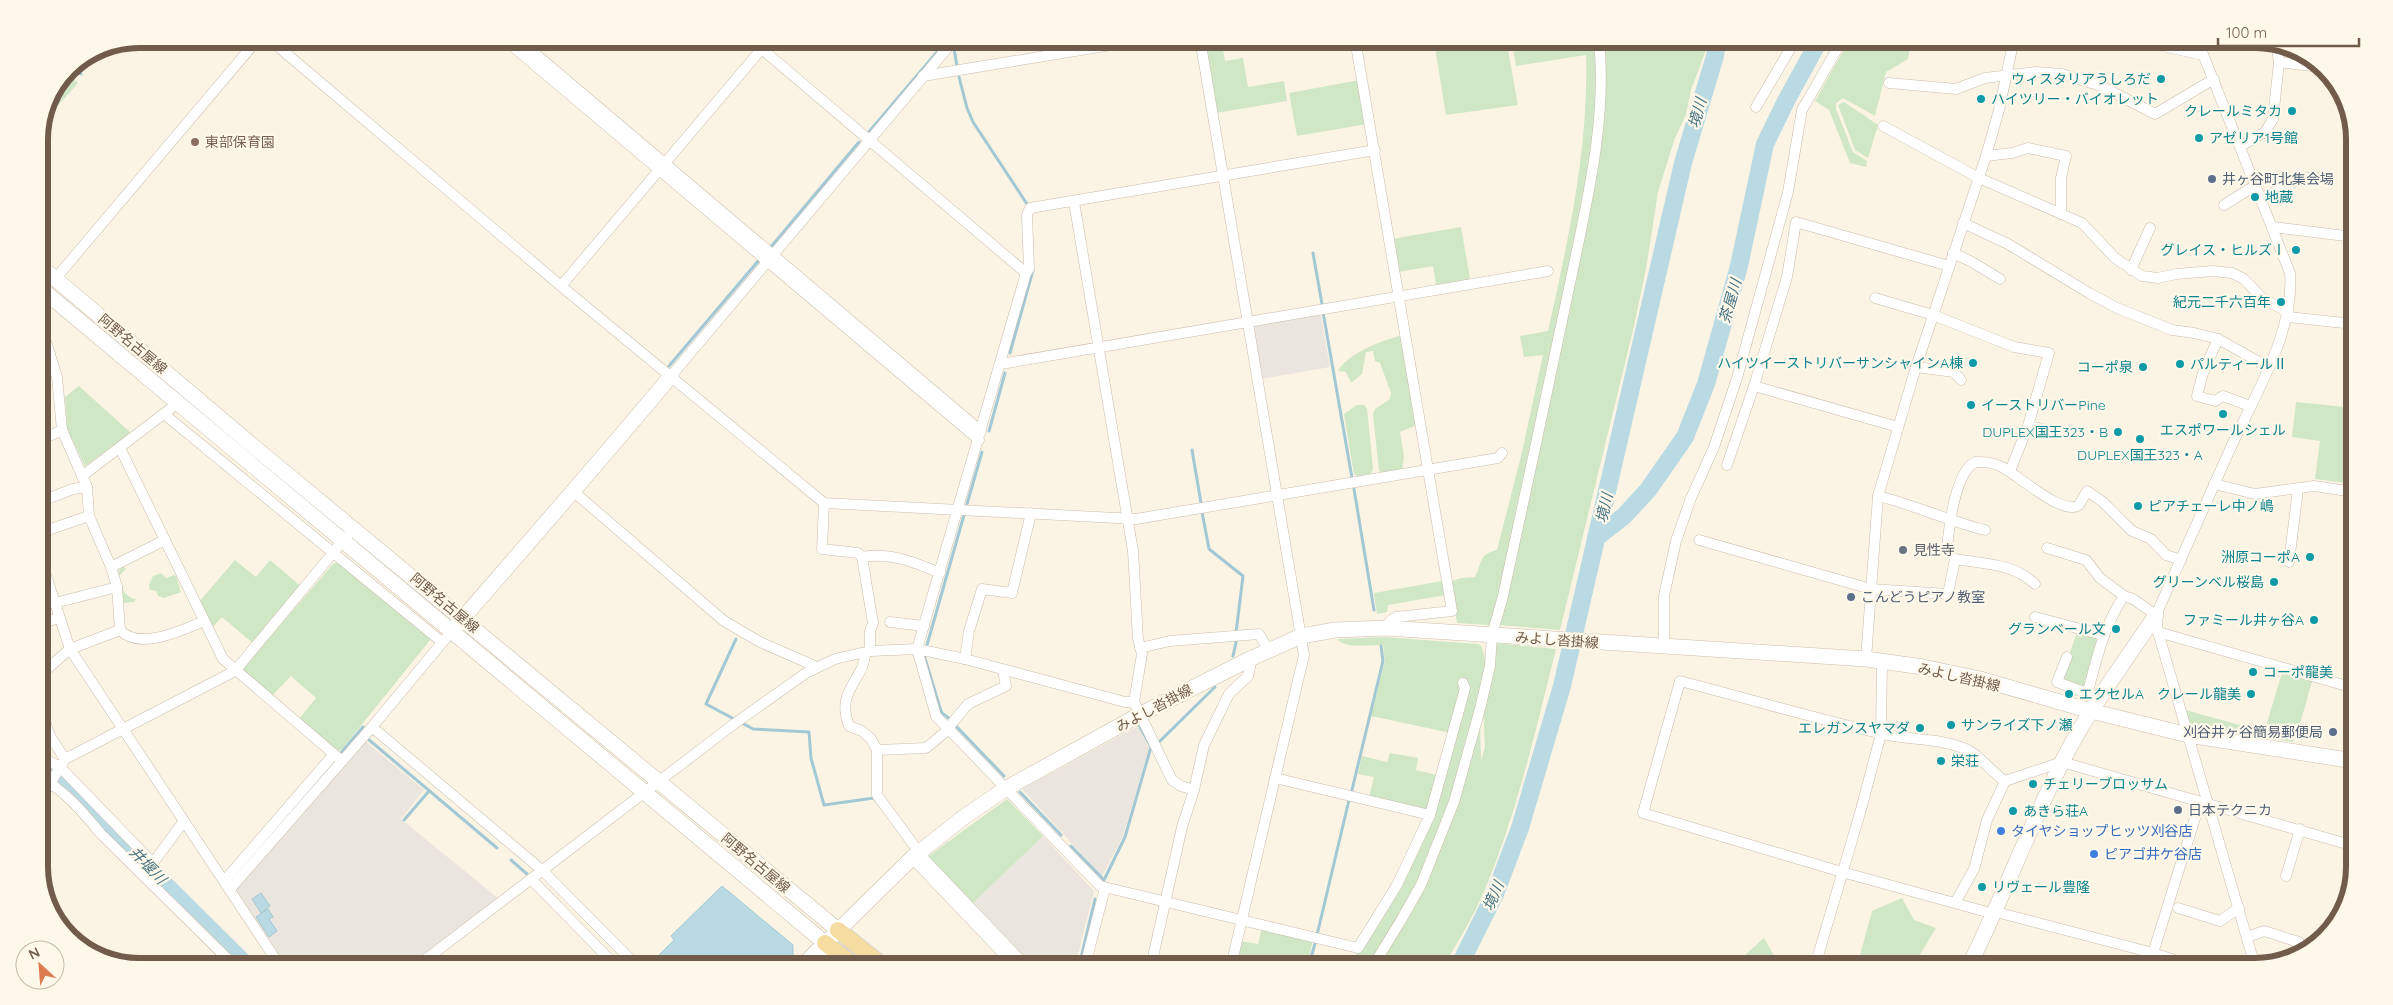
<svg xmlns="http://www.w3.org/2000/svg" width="2393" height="1005" viewBox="0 0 2393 1005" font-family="Quicksand,'Noto Sans JP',sans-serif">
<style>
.industrial{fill:#eae5de}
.green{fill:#cfe7c4}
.water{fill:#badae3;stroke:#a1c8d4}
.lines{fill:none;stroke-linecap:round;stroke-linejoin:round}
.stream{stroke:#a1c8d4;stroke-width:3}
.river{stroke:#badae3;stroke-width:18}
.street-casing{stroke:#cbbcab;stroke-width:11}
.secondary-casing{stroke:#cebda9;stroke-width:16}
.primary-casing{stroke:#dad5d0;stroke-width:18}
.street{stroke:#fff;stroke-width:10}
.secondary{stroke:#fff;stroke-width:15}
.primary{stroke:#f5dca0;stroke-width:16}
.culture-dot{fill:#0f9aa8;stroke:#fef8ea;stroke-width:2}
.education-dot{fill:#8d6e63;stroke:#fef8ea;stroke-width:2}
.service-dot{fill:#5c6f8a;stroke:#fef8ea;stroke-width:2}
.worship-dot{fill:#6b7280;stroke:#fef8ea;stroke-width:2}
.shop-dot{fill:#3f7fe0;stroke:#fef8ea;stroke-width:2}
.labels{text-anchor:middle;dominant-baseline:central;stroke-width:4.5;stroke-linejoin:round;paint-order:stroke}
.culture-label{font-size:14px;fill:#0d838f;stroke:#fef8ea;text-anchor:end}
.education-label{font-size:14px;fill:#785e54;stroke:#fef8ea;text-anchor:start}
.service-label{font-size:14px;fill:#4e5e75;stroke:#fef8ea;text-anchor:start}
.street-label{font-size:14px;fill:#715c4b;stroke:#fef8ea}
.worship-label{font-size:14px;fill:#5b616d;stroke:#fef8ea;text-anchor:start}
.shop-label{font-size:14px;fill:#366cbe;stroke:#fef8ea;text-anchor:start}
.water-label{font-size:15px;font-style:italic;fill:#477484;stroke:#fef8ea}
.rim{fill:none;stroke:#715c4b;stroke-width:6}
</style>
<rect width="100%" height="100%" fill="#fbf4e4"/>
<g class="industrial">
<path d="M1320 312 1330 367 1261 379 1252 325Z"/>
<path d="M1138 726 1149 748 1123 836 1102 876 1022 789Z"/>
<path d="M365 741 424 790 401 819 499 899 411 966H371L366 958 346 966H286L236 890Z"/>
<path d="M1043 836 1094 891 1075 966H1030L971 905Z"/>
</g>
<g class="green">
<path d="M1204 39H1221L1225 61 1243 58 1248 87 1284 81 1287 101 1216 113Z"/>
<path d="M1449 39H1506L1518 105 1446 115 1434 41Z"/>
<path d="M1511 39H1597L1599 87 1590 173 1502 592 1489 625 1457 623 1450 582 1461 578 1475 577C1483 561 1478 555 1497 550L1522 452 1543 355 1524 357 1520 336 1548 331C1568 241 1589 148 1586 55L1516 66Z"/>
<path d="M1603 39H1710L1691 90 1686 115 1675 138 1658 192 1646 269 1634 326 1560 630 1499 625 1583 245Z"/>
<path d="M1850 39 1910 48 1908 59 1886 72 1875 116 1843 98 1836 103V109L1853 152 1867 161 1866 167 1850 163 1829 110 1815 101Z"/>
<path d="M65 72 78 83 40 126 46 100Z"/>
<path d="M1360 80 1367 124 1297 136 1289 93Z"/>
<path d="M1844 102 1878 125 1868 158 1855 150 1838 105Z"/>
<path d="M1461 227 1470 278 1468 280 1436 285 1433 266 1398 272 1392 239Z"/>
<path d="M1400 336 1402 338 1417 425 1400 432 1404 457 1402 470 1382 473 1379 471 1373 414 1375 409 1390 399 1391 393 1380 363 1375 361 1373 351 1366 352 1362 374 1351 383 1346 372 1338 371C1348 353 1381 341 1400 336Z"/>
<path d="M79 386 131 433 85 466 67 429 65 397Z"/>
<path d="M2296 402 2354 408 2346 483 2315 479 2320 441 2292 437Z"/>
<path d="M1357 405H1364L1367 409 1373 468 1371 474 1357 476 1354 474 1344 414Z"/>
<path d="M235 560 256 577 270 560 302 587 254 644 222 617 211 629 199 602Z"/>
<path d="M338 562 431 639 342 749 337 752 298 720 316 698 291 676 271 697 240 672 333 564Z"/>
<path d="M122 565 126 569 119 576C122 587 123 597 136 599L134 602 122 603 117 575Z"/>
<path d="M161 573 166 578 174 575 176 576 181 592 164 598 158 596 156 591 150 590 149 585 153 576Z"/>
<path d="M1443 581 1446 595 1388 605 1387 612 1377 614 1374 593Z"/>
<path d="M2077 633 2095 636 2097 641 2086 685 2081 687 2063 681 2061 677Z"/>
<path d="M1383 637 1478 644 1482 647 1485 660V676L1461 770 1426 868 1369 966H1349C1380 918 1412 870 1432 816 1448 775 1457 730 1467 686L1465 683H1461L1462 688 1451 733 1371 716 1385 661 1383 645C1369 644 1347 650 1337 639Z"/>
<path d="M1494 643 1556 649C1536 730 1517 812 1485 889 1474 916 1458 941 1444 966H1376L1402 924 1467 773 1480 721 1481 761 1485 747 1483 706Z"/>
<path d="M2283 669 2313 678 2296 738 2265 730Z"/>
<path d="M2185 710 2294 740 2293 742 2189 725Z"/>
<path d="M1390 753 1418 758 1416 770 1441 776 1426 812 1369 798 1374 777 1358 774 1362 756 1387 762Z"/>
<path d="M1007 799 1043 836 971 905 927 857Z"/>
<path d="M1902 898 1914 920 1936 928 1913 966H1857L1872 911Z"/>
<path d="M1262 927 1313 940 1307 966H1234L1240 941 1258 944Z"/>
<path d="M1764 938 1780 966H1733Z"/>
<path d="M1805 958 1813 959 1811 966H1791Z"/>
</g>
<g class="water">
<path d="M722 886 793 945V956L783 966H654L651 963 674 940 671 936Z"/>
<path d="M261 893 270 906 261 913 252 899Z"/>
<path d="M268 909 273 917 269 919 277 931 269 937 256 917Z"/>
</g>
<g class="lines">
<g class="stream">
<path d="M71 66 81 74"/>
<path d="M957 67 954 48 962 39"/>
<path d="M959 77 967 108 973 122 1027 204"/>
<path d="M868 133 948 39"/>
<path d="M770 248 859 142"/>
<path d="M1313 253 1322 304"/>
<path d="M1323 312 1352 478"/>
<path d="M1010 353 1033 270"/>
<path d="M669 366 759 260"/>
<path d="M989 431 1005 373"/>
<path d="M1192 450 1201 503"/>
<path d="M1354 489 1374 610"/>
<path d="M967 504 982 452"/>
<path d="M1202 512 1209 549 1243 576 1236 633"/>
<path d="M927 645 964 515"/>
<path d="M924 655 940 708 942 713 950 719"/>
<path d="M1233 656 1237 638"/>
<path d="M734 719 706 704 736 639"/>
<path d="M742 723 753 729 809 732 811 758 824 805 874 798 876 801"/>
<path d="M956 726 1004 776"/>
<path d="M368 739 497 848"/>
<path d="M1159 742 1215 687"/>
<path d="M340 754 363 727"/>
<path d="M1020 792 1061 835"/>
<path d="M1351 794 1383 661 1381 646"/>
<path d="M404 820 429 791"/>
<path d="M1071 846 1104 880 1125 837 1151 747 1139 725"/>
<path d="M511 860 527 874"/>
<path d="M1317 935 1349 800"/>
<path d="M1079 966 1095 899"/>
<path d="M1309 966 1315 943"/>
</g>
<g class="river">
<path d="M1596 538 1624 516 1648 490 1685 437 1706 384 1739 266 1765 144 1787 99 1820 39"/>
<path d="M39 765 72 788 150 870 247 966"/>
<path d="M1459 966 1495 894 1520 828 1562 686 1683 163 1715 56 1717 39"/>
</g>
<g class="street-casing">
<g id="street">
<path d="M269 39 561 286 824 503 1136 519 1498 458 1502 453"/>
<path d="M504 39 979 440"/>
<path d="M518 39 981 431"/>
<path d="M750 39 1026 273 917 649 936 716 1100 886 1358 948 1397 885 1430 815 1461 703 1465 688 1463 683"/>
<path d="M1200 39 1304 655 1231 966"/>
<path d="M1355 39 1452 611 1396 617 1390 621 1386 628"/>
<path d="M2131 39 2203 55"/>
<path d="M2197 39 2290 273C2295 331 2255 395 2231 447 2206 503 2181 559 2156 615L2158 632 2255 966"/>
<path d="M2279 62 2320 67"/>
<path d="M923 76 1148 39"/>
<path d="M1889 83 1956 89 1985 78 2036 72 2062 74 2101 86 2155 114 2214 79"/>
<path d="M1756 107 1796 39"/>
<path d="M1883 126 1979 178 2082 223 2115 258 2142 276 2158 278 2176 274 2213 271 2232 273 2244 279 2262 298 2288 312"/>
<path d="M2241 146 2265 132 2273 119 2279 62 2276 43"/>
<path d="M1986 156 2012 153 2028 148 2066 156 2061 178V214"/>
<path d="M2262 198 2299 179 2315 177"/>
<path d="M1074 202 1133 551 1138 639 1142 654 1134 702 1172 780 1181 786 1194 790"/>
<path d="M2224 205 2256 185"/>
<path d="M1963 223 2008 244 2089 293 2117 308 2172 330 2194 333 2218 339 2268 367"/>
<path d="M2273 227 2354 237"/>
<path d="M1953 253 1972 262 2000 279"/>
<path d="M2131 270 2150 228"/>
<path d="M1026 273 1029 269 1027 215 1030 208 1375 150"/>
<path d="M56 278 258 39"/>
<path d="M561 286 770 39"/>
<path d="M1875 298 1933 315 2014 347 2049 353 2028 426 2010 471"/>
<path d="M2288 317 2354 324"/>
<path d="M39 319 57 377 62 430 87 487 89 516 111 567 117 587 120 630 70 649 39 676"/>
<path d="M2218 339 2203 373 2197 396 2215 401 2223 396 2250 406"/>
<path d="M1001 364 1548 271"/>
<path d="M1916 367 1954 372 1961 380"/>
<path d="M671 376 955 39"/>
<path d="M1754 386 1898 427"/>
<path d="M164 414 442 642"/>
<path d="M2028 426 2057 432"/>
<path d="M39 441 62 430"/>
<path d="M120 448 223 659 342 761"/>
<path d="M1727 465 1754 386 1787 277 1796 222 1949 266"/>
<path d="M82 476 178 403"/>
<path d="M2214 484 2255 494 2314 486 2354 492"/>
<path d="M574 492 724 621 760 642 817 667"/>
<path d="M1878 496C1915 505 1948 521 1985 530"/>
<path d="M39 502 73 489 87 487"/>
<path d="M824 503 822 549 858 553 862 557 873 623 870 631V651"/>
<path d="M39 533 89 516"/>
<path d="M1699 540 1871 589 1948 594 1955 559C1984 564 2013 563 2035 584"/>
<path d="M2047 548 2086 560 2100 578 2124 596 2133 599 2156 615"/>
<path d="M1947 549C1949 527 1955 473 1975 462 1985 462 1993 462 2002 467 2017 474 2063 517 2079 505L2087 491 2103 502 2132 531 2151 539 2166 555 2181 560"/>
<path d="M39 554 70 649 280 966"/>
<path d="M862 557C890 552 914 562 940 573"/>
<path d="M2289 562 2298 489"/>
<path d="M111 567 165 540"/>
<path d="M55 603 117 587"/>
<path d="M2035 617 2103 635"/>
<path d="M890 622 924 626"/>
<path d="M39 624 59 618"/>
<path d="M120 630C139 651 183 630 204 621"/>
<path d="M2158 632 2354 688"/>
<path d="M1664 646V596L1676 541 1691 498 1714 447 1737 378 1788 192 1802 110 1843 39"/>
<path d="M1140 648 1170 641 1259 634 1269 651"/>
<path d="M865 653C865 680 835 689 849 726L862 731 871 739 877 750V795L924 859 1026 966"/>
<path d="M2067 657 2057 682 2092 695"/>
<path d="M965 659 969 631 982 589 1012 593 1031 513"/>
<path d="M1866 659 1878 496 1916 367 1986 156 1999 110 2014 39"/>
<path d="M2088 691C2097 658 2104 625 2124 596"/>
<path d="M39 704 50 736 65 759"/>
<path d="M372 727 543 871 637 966"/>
<path d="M948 728 968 704 1006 686 1003 670"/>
<path d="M877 750 926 748 949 729"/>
<path d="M39 756 60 767 153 863 184 821"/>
<path d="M39 776C64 790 83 812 101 834L235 966"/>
<path d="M1275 778 1430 815"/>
<path d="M39 802 65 759 235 671 347 536"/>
<path d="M912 858 1015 966"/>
<path d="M2286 876 2300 829"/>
<path d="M531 879 616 966"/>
<path d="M224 881 334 754"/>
<path d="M230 889 372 727 446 638"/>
<path d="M1955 903 1974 869 1987 820 2005 781"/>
<path d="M2178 908 2220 921 2239 908"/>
<path d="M2247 937 2264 931 2299 942 2296 954"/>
<path d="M819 949 837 966"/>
<path d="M417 966 734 724 806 673 835 659 870 651 917 649 965 659 1125 702H1134"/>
<path d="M1085 966 1105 888"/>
<path d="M1151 966 1182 827 1194 790 1204 745 1229 694 1248 676 1252 658"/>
<path d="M1373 966 1400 922 1421 885 1454 802 1480 709 1490 666 1492 635 1503 596C1526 489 1550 381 1572 274 1588 196 1607 119 1599 39"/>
<path d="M1815 966 1860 813 1881 734 1882 661"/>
<path d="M2149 966 2200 802"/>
<path d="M2193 966 2153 953 1996 912H1987L1842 872 1643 813 1680 681C1746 698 1812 718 1879 733 1908 741 1940 737 1968 750 1982 757 1991 772 2005 781L2062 762 2354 846"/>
</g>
</g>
<g class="secondary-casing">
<g id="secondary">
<path d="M39 265 253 446 838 930"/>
<path d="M39 287 825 943"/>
<path d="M457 625C529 542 601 460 671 376"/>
<path d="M802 966 912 858 964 817 1005 789 1139 715 1252 658 1301 636 1335 630 1386 628 1866 659 1923 667 1980 679 2091 711 2188 735 2354 761"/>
<path d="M1969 966C2002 899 2029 829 2062 762 2088 710 2124 663 2156 615"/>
</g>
</g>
<g class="primary-casing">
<g id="primary">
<path d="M838 930 883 966"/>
<path d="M825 943 855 966"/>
</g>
</g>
<use href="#street" class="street"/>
<use href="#secondary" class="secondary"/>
<use href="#primary" class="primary"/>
</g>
<g class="culture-dot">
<circle cx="2161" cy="79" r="5"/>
<circle cx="1981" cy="99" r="5"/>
<circle cx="2292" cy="111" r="5"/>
<circle cx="2199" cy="138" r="5"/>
<circle cx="2255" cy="197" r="5"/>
<circle cx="2296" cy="250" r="5"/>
<circle cx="2281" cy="302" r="5"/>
<circle cx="1973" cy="363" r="5"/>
<circle cx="2180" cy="364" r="5"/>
<circle cx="2143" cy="367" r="5"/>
<circle cx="1971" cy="405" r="5"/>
<circle cx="2223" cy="414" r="5"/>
<circle cx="2118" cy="432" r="5"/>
<circle cx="2140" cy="439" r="5"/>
<circle cx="2138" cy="506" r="5"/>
<circle cx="2310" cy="557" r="5"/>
<circle cx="2274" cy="582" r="5"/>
<circle cx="2314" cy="620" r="5"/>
<circle cx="2116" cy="629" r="5"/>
<circle cx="2253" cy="672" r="5"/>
<circle cx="2069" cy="694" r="5"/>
<circle cx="2251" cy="694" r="5"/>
<circle cx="1951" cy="725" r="5"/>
<circle cx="1920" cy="728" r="5"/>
<circle cx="1941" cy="761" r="5"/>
<circle cx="2033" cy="784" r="5"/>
<circle cx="2013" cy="811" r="5"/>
<circle cx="1982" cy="887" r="5"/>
</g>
<circle class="education-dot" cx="195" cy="142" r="5"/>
<g class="service-dot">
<circle cx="2212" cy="179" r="5"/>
<circle cx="1851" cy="597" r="5"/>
<circle cx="2333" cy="732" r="5"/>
<circle cx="2178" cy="810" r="5"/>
</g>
<circle class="worship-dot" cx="1903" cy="550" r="5"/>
<g class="shop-dot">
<circle cx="2001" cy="831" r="5"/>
<circle cx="2094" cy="854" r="5"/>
</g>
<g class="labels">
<g class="culture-label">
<text x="2151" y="79">ウィスタリアうしろだ</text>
<text x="1991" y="99" text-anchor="start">ハイツリー・バイオレット</text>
<text x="2282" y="111">クレールミタカ</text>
<text x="2209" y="138" text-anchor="start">アゼリア1号館</text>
<text x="2265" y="197" text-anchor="start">地蔵</text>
<text x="2286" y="250">グレイス・ヒルズⅠ</text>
<text x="2271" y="302">紀元二千六百年</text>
<text x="1963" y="363">ハイツイーストリバーサンシャインA棟</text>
<text x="2190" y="364" text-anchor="start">パルティールⅡ</text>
<text x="2133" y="367">コーポ泉</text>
<text x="1981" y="405" text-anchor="start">イーストリバーPine</text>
<text x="2223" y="430" text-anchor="middle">エスポワールシェル</text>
<text x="2108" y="432">DUPLEX国王323・B</text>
<text x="2140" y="455" text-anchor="middle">DUPLEX国王323・A</text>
<text x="2148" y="506" text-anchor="start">ピアチェーレ中ノ嶋</text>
<text x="2300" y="557">洲原コーポA</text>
<text x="2264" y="582">グリーンベル桜島</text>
<text x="2304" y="620">ファミール井ヶ谷A</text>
<text x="2106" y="629">グランベール文</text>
<text x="2263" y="672" text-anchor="start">コーポ龍美</text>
<text x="2079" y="694" text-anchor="start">エクセルA</text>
<text x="2241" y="694">クレール龍美</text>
<text x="1961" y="725" text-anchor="start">サンライズ下ノ瀬</text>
<text x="1910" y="728">エレガンスヤマダ</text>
<text x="1951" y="761" text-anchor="start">栄荘</text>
<text x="2043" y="784" text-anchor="start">チェリーブロッサム</text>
<text x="2023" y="811" text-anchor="start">あきら荘A</text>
<text x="1992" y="887" text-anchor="start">リヴェール豊隆</text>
</g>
<g class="education-label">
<text x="205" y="142">東部保育園</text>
</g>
<g class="service-label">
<text x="2222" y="179">井ヶ谷町北集会場</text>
<text x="1861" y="597">こんどうピアノ教室</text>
<text x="2323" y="732" text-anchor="end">刈谷井ヶ谷簡易郵便局</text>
<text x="2188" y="810">日本テクニカ</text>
</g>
<g class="street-label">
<text transform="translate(133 344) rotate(40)">阿野名古屋線</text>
<text transform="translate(445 603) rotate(40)">阿野名古屋線</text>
<text transform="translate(1557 640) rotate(4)">みよし沓掛線</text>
<text transform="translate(1959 677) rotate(13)">みよし沓掛線</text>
<text transform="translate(1154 708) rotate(-28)">みよし沓掛線</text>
<text transform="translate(756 863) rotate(40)">阿野名古屋線</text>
</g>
<g class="worship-label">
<text x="1913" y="550">見性寺</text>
</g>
<g class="shop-label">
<text x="2011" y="831">タイヤショップヒッツ刈谷店</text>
<text x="2104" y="854">ピアゴ井ケ谷店</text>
</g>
<g class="water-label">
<text transform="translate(1697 113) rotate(-74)">境川</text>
<text transform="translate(1730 301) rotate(-74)">茶屋川</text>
<text transform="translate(1604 508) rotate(-77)">境川</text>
<text transform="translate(148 865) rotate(46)">井堰川</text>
<text transform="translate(1493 896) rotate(-66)">境川</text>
</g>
</g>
<path d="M0 0H2393V1005H0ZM139 48H2255A91 91 0 0 1 2346 139V867A91 91 0 0 1 2255 958H139A91 91 0 0 1 48 867V139A91 91 0 0 1 139 48Z" fill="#fef8ea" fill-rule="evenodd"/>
<path class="rim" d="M139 48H2255A91 91 0 0 1 2346 139V867A91 91 0 0 1 2255 958H139A91 91 0 0 1 48 867V139A91 91 0 0 1 139 48Z"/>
<g transform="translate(40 965) rotate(334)"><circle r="24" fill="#fef8ea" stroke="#c6baaa"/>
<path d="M0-4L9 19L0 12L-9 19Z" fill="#dd7b51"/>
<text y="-8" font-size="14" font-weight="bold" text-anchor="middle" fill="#715c4b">N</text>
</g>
<path d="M2218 38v8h141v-8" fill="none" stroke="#715c4b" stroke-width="2.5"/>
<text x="2226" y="38" font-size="15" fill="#715c4b" stroke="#fef8ea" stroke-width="4" paint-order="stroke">100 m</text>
</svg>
